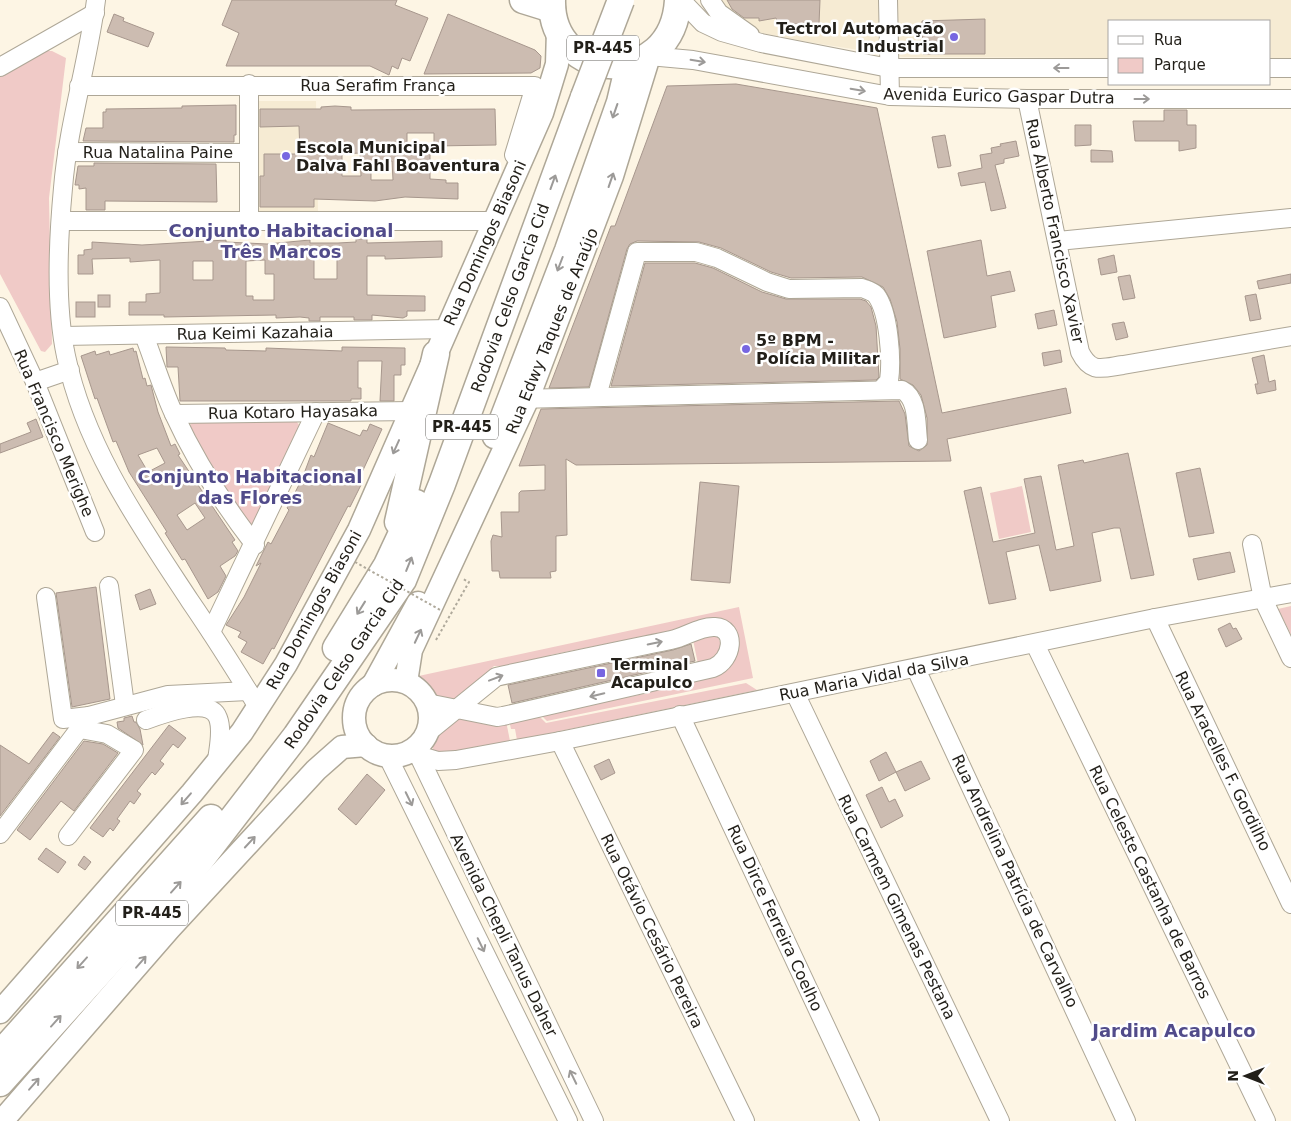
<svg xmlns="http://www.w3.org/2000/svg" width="1291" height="1121" viewBox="0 0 1291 1121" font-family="'DejaVu Sans',sans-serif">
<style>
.built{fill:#f6ebd3}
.green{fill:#f0cac7}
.building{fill:#ccbcb1;stroke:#a7978d;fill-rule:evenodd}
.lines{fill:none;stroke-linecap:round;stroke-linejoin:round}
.minor-casing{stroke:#aea797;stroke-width:20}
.major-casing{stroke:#aea797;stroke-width:25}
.highway-casing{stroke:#aea797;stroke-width:29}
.path{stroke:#afa99b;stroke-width:2;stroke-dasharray:2.5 2.5;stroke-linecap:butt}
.minor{stroke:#fff;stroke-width:18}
.major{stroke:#fff;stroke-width:22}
.highway{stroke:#fff;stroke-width:26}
.highway-bridge-casing{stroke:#aea797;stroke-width:29;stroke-linecap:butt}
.path-bridge{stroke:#afa99b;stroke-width:2;stroke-dasharray:2.5 2.5;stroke-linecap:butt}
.highway-bridge{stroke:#fff;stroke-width:26}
.oneway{stroke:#9c9a98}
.poi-dot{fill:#7766e1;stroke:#fff;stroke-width:2}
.labels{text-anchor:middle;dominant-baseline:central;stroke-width:5;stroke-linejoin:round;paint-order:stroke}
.shield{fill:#fff;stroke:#64625e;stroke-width:1}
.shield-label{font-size:15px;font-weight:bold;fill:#221f19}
.poi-label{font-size:16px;font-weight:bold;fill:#221f19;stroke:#fff;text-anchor:start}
.street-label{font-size:16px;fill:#221f19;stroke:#fff}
.neighbourhood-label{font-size:18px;font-weight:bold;fill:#514b8a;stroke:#fff}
</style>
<rect width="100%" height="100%" fill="#fdf5e4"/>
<g class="built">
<path d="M701 0H1291V58H1270V21H1110V58L903 57 808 42 727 26 704 7Z"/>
<path d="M254 101H316L318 211 255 213Z"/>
</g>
<g class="green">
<path d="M41 51H52L66 58 49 198 52 344 45 352 41 351 0 274V77Z"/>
<path d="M193 422H297L302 429 251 532 190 431V425Z"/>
<path d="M1022 486 1031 532 999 539 990 493Z"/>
<path d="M1291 606V635L1278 609Z"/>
<path d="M739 607 753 678 547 721 540 714 649 693 654 687 721 674 733 662 736 654 708 620C684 621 660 648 635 638L550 655V660L519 667 494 666 455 700 413 695 410 691 414 677Z"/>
<path d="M712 633 718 637 723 649 717 660 698 664 693 640Z"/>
<path d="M746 683 757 690 517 740 515 729H511L509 720 537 714 546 723Z"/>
<path d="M458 714 506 721 510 741 443 754 433 751V740Z"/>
</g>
<g class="building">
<path d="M232 0H397L395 5 428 18 410 61 402 58 398 69 392 66 389 75 370 66H226L239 33 222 25Z"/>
<path d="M727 0H820L819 24H778L776 18 759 21V18H744L732 9Z"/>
<path d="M114 14 124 18 123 21 154 33 148 47 107 32Z"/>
<path d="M448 14 535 50 541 56 540 68 531 73 424 74Z"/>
<path d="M985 19V54H923L922 21Z"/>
<path d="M736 84 877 108 942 413 1066 388 1071 413 947 439 951 461 576 465 566 459 567 535 556 536V571L550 572 551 578H500L499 571H492L491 541 493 535 502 537 501 512H519V493L521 491 545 490V465L519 466 541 409 899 401 905 414 909 446 919 451 927 445V418L921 395 913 385 900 379V349L897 322 890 299 883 287 862 277 791 278 771 272 721 248 699 242 637 241 630 244 627 249 589 387 549 388 611 226H615L667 86Z"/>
<path d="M236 105V135H234V142L83 141 86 128H103V112H106V109L182 108V106Z"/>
<path d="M335 106 351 107V110L495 109 496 145 434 146V133H407V153L430 152V179L446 180V183H458V199L405 197 375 201 314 199V207H260V176H264V154H300L299 126 260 127V109H321V107ZM360 153 361 176H342V154ZM392 161 393 180H371V162Z"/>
<path d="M1164 110H1187V125H1196V148L1179 151V141H1135L1133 121H1164Z"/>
<path d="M1075 125H1091V145L1075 146Z"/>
<path d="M945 135 951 166 938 168 932 137Z"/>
<path d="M1016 141 1019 156 1004 159V163L995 165 1006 208 991 211 985 182 961 186 958 173 982 168 980 155 992 153 991 148 1001 146 1000 144Z"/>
<path d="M1091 150 1112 151 1113 162H1091Z"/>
<path d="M94 163 216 164 217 202 105 201V210H86V188L79 189V185H75L78 166H94Z"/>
<path d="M356 239H367V243L442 241V257L385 259V256H367V295L425 296V311H407V316L403 318 372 315V320H354V317H320V321H309V318L300 317 276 318V315L164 317V315H129V302H146V294L160 293V260L130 262V258L92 259 93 274H78V255H84V250L92 249V242L142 245 226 240V242L267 244 310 240V243H338L356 242ZM337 257V279H314V258ZM265 260V274H274V300H253V296H246V261ZM193 261H213V280H193Z"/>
<path d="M981 240 987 276 1010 271 1015 291 991 296 996 327 944 338 927 251Z"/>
<path d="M1114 255 1117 272 1101 275 1098 259Z"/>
<path d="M645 263H695L713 268 762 292 786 299H860L866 301 871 307 876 326 879 377 876 380 611 386Z"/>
<path d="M1291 274V283L1259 289 1257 281Z"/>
<path d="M1130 275 1135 298 1123 300 1118 277Z"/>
<path d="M1256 294 1261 319 1250 321 1245 296Z"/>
<rect x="98" y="295" width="12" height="12"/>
<rect x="76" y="302" width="19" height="15"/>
<path d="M1054 310 1057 325 1038 329 1035 314Z"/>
<path d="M1124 322 1128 337 1116 340 1112 324Z"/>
<path d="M166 347 225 348 226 350 266 351V348L342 351V347L405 348V365H401V375H394V401H380L382 361H358V388H361V399H351V401H180L178 367H167Z"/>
<path d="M133 348 134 352 136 351 143 379 145 378 147 386 151 385 158 412 171 446 175 444 180 454 178 455 190 473 192 472 199 484 198 485 235 540 232 542 238 551 235 556 220 566 226 576 218 592 208 599 185 559 182 560 165 533 167 532 129 472 116 441 113 442 97 398 95 399 81 356 95 351 96 355 109 351 110 355ZM157 448 165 463 148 472 138 455ZM195 503 205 518 187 530 177 515Z"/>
<path d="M1060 350 1062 362 1044 366 1042 353Z"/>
<path d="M1264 355 1269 382 1275 380 1276 390 1257 394 1255 384H1258L1252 358Z"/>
<path d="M36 419 43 437 0 453V444L31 432 27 423Z"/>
<path d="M328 423 360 436 363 430 367 431 370 424 382 429 358 481 362 483 350 507 348 506 274 649 272 648 263 664 241 652 247 642 238 637 241 632 226 625 244 597 261 563 256 566 268 542 271 544 289 510 287 508 302 479 311 455 314 457Z"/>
<path d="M1128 453 1154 575 1131 579 1120 528H1114L1092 533 1101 581 1050 591 1039 545 1006 552 1016 599 989 604 964 491 981 487 993 542 1035 533 1024 479 1041 476 1056 550 1074 546 1058 465 1083 460 1084 463Z"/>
<path d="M1200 468 1214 533 1189 537 1176 473Z"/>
<path d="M700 482 739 486 730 583 691 580Z"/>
<path d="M1230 552 1235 572 1198 580 1193 559Z"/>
<path d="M96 587 110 699 72 707 56 593Z"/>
<path d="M150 589 156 604 140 610 135 595Z"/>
<path d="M1230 623 1233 629 1236 628 1242 639 1226 647 1218 629Z"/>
<path d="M691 644 695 661 512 703 508 685 673 650Z"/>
<path d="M132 716 134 722H136L140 729 143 745 118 728 117 722 124 721V718Z"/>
<path d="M169 725 186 738 178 748 173 744 160 761 164 764 155 775 152 772 137 791 141 794 134 804 130 801 117 819 120 821 113 831 110 828 103 837 90 828Z"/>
<path d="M53 732 60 737 0 816V745L29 764Z"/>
<path d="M84 741 103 744 118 753 74 811 61 801 30 840 17 830Z"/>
<path d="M886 752 896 772 879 781 870 761Z"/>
<path d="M609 759 615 773 601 780 594 766Z"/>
<path d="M921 761 930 779 905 791 896 772Z"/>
<path d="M367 774 385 790 356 825 338 809Z"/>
<path d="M882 787 889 802 895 799 903 816 881 828 866 795Z"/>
<path d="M46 848 66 862 58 873 38 859Z"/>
<path d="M84 856 91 862 85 870 78 865Z"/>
</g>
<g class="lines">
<g class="minor-casing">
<g id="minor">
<path d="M96 0C88 63 68 125 63 188 58 241 55 305 66 356 85 447 140 525 190 601 214 636 236 671 258 707"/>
<path d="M681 0 703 23 722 32 761 43 889 68H1110"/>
<path d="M710 0 719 13 750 35"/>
<path d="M888 0 890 96"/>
<path d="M649 56 693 60 890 96 1027 99H1291"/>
<path d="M0 67 95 13"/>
<path d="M1270 68H1291"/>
<path d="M79 86H535L514 155"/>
<path d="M1027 99 1080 352C1091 374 1102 368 1123 365L1291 336"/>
<path d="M67 152 249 153"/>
<path d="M61 221H495L498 211"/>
<path d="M249 223V84"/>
<path d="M1058 241 1291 218"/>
<path d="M0 307 35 382 95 532"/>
<path d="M144 335C154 361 162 388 174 414 195 460 224 505 255 545"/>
<path d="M63 336 448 329"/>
<path d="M35 382 70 370"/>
<path d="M597 396 637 252H696L717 258 767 282 789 289 862 288C867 290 872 291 876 295 889 312 892 360 889 381L881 390"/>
<path d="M517 399 902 390C918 398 916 424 918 440"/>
<path d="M174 414 412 411"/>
<path d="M1252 544 1263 599 1291 658"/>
<path d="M109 586 125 705"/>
<path d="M46 597 63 719 89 716"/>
<path d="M1155 618 1291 904"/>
<path d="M211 632 316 412"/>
<path d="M1035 644 1266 1121"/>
<path d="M916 669 1126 1121"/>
<path d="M795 693 1000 1121"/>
<path d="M427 703 497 717 503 716 713 668C733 660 737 628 715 627 700 626 686 637 671 640 613 652 554 664 496 677L427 733"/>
<path d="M680 715 870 1121"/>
<path d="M146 720C162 714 210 696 218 718 223 731 218 749 217 761"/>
<path d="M560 741 745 1121"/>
<path d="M416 750 594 1121"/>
<path d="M387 755 568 1121"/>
<path d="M418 755 438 761 456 760 560 741 1155 618 1291 593"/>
<path d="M0 834 89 716 168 695 248 691"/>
<path d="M68 836 134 750 107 734 80 729"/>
</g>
</g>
<g class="major-casing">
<g id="major">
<path d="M494 437 566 250 618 102 627 64"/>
<circle cx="392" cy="718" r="38"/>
<path d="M406 682 411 650 528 398 612 176 649 56"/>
<path d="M373 685 418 603"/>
<path d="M0 1012 192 793 242 732 286 664 359 530 542 113 557 64 558 30"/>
<path d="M2 1121 169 929 316 770 342 747 366 745"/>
</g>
</g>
<g class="highway-casing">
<g id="highway">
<path d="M523 0 552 9"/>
<path d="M552 0C550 83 673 91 678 0"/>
<path d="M398 522 436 354"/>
<path d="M336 648 387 565 416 503"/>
<path d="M0 1054 211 818"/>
<path d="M0 1083 199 862 296 736 403 580 442 484 584 97"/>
</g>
</g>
<path class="path" d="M436 640 469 582 463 579"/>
<use href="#minor" class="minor"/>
<use href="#major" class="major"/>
<use href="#highway" class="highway"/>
<g class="highway-bridge-casing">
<path id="highway-bridge" d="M584 97 621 0"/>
</g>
<path class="path-bridge" d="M355 562 442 611"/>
<use href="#highway-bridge" class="highway-bridge"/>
</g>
<defs><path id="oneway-shaft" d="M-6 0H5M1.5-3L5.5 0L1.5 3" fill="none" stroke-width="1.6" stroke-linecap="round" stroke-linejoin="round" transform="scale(1.25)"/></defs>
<g class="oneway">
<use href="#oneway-shaft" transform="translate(698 61) rotate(9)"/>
<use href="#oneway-shaft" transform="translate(1061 68) rotate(180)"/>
<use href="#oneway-shaft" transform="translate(858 90) rotate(10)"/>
<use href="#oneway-shaft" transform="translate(1142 99)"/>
<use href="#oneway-shaft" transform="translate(615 111) rotate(109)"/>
<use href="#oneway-shaft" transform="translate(611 180) rotate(-71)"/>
<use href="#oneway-shaft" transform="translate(553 182) rotate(-70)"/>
<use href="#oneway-shaft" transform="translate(560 264) rotate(111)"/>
<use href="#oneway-shaft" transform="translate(396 447) rotate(114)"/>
<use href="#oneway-shaft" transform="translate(409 564) rotate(-68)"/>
<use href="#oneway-shaft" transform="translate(361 608) rotate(122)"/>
<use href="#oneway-shaft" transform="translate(418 636) rotate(-65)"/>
<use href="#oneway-shaft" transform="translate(655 643) rotate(-12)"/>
<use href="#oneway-shaft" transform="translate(496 678) rotate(-21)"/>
<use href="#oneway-shaft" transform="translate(597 695) rotate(167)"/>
<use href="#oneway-shaft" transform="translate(186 799) rotate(131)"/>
<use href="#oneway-shaft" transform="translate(409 799) rotate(64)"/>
<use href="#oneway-shaft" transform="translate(250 842) rotate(-47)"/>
<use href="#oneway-shaft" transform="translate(176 887) rotate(-48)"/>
<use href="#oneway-shaft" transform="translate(481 945) rotate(64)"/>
<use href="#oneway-shaft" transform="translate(141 962) rotate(-49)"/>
<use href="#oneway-shaft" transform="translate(82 963) rotate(132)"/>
<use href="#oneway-shaft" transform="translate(56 1021) rotate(-48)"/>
<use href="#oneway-shaft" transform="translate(573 1077) rotate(-116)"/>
<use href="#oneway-shaft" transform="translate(34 1084) rotate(-49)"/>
</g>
<g class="poi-dot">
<circle cx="954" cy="37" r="5"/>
<circle cx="286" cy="156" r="5"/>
<circle cx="746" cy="349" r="5"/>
<rect x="596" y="668" width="10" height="10" rx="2.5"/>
</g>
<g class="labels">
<g class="shield">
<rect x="567" y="35.5" width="72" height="25" rx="4"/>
<rect x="426" y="414.5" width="72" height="25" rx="4"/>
<rect x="116" y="900.5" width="72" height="25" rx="4"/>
</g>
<g class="shield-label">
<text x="603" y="48">PR-445</text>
<text x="462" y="427">PR-445</text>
<text x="152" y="913">PR-445</text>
</g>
<g class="poi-label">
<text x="944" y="28" text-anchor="end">Tectrol Automação<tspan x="944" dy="18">Industrial</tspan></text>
<text x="296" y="147">Escola Municipal<tspan x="296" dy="18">Dalva Fahl Boaventura</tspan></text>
<text x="756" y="340">5º BPM -<tspan x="756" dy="18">Polícia Militar</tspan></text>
<text x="611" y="664">Terminal<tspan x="611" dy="18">Acapulco</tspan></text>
</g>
<g class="street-label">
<text x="378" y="85">Rua Serafim França</text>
<text transform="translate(999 96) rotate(1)">Avenida Eurico Gaspar Dutra</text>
<text x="158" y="152">Rua Natalina Paine</text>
<text transform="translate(1055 231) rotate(78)">Rua Alberto Francisco Xavier</text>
<text transform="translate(485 243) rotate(-66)">Rua Domingos Biasoni</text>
<text transform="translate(510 298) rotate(-70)">Rodovia Celso Garcia Cid</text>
<text transform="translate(552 331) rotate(-68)">Rua Edwy Taques de Araújo</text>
<text transform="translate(255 333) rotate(-1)">Rua Keimi Kazahaia</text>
<text transform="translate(293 412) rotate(-1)">Rua Kotaro Hayasaka</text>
<text transform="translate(54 433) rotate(67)">Rua Francisco Merighe</text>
<text transform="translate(314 610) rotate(-61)">Rua Domingos Biasoni</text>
<text transform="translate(344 664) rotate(-56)">Rodovia Celso Garcia Cid</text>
<text transform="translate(874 677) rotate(-11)">Rua Maria Vidal da Silva</text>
<text transform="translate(1223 761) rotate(64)">Rua Aracelles F. Gordilho</text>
<text transform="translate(1015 881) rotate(65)">Rua Andrelina Patrícia de Carvalho</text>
<text transform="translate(1150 882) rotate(64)">Rua Celeste Castanha de Barros</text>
<text transform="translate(897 907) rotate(64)">Rua Carmem Gimenas Pestana</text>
<text transform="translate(775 918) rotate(65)">Rua Dirce Ferreira Coelho</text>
<text transform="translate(652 931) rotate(64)">Rua Otávio Cesário Pereira</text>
<text transform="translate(504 935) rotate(64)">Avenida Chepli Tanus Daher</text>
</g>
<g class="neighbourhood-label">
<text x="281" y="230">Conjunto Habitacional<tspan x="281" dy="21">Três Marcos</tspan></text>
<text x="250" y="476">Conjunto Habitacional<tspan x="250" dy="21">das Flores</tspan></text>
<text x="1174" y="1030">Jardim Acapulco</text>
</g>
</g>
<rect x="1108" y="20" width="162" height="65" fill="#ffffff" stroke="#a7a5a3"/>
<rect x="1118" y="36" width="25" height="8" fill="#ffffff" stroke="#a7a5a3"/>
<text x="1154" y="45" font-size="15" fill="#221f19">Rua</text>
<rect x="1118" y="58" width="25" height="15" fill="#f0cac7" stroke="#a7a5a3"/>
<text x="1154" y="70" font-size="15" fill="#221f19">Parque</text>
<g transform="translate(1246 1076) rotate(270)" stroke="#ffffff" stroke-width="4" paint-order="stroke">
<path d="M0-4L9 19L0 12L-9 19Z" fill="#221f19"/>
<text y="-8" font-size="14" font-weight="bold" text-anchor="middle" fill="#221f19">N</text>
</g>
</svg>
